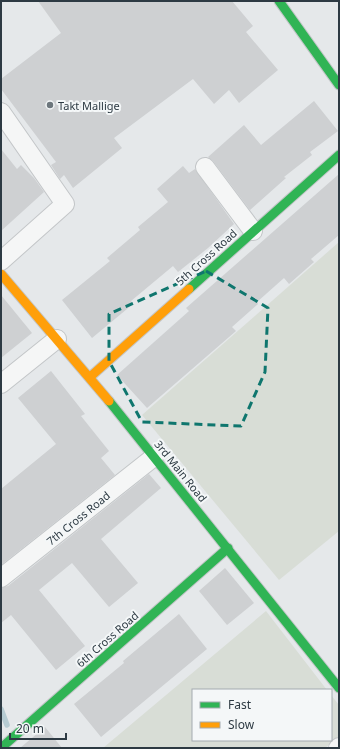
<svg xmlns="http://www.w3.org/2000/svg" width="340" height="749" viewBox="0 0 340 749" font-family="'Noto Sans',sans-serif">
<style>
.green{fill:#d8ddd6}
.lines{fill:none;stroke-linecap:round;stroke-linejoin:round}
.stream{stroke:#b6cbd2;stroke-width:5.5}
.building{fill:#ced0d2}
.street-casing{stroke:#c3c6c8;stroke-width:20}
.fast-casing{stroke:#c3c6c8;stroke-width:11}
.slow-casing{stroke:#c3c6c8;stroke-width:11}
.street{stroke:#f5f6f6;stroke-width:18}
.fast{stroke:#30b455;stroke-width:9}
.slow{stroke:#ff9f0a;stroke-width:9}
.marked{fill:none;stroke:#0f766e;stroke-width:3;stroke-dasharray:8 5;stroke-linejoin:round}
.poi-dot{fill:#6d777d;stroke:#f4f7f8;stroke-width:1.5}
.labels{text-anchor:middle;dominant-baseline:central;stroke-width:4;stroke-linejoin:round;paint-order:stroke}
.poi-label{font-size:11px;fill:#2d3a43;stroke:#f4f7f8;text-anchor:start}
.street-label{font-size:11px;fill:#2d3a43;stroke:#f4f7f8}
</style>
<rect width="100%" height="100%" fill="#e5e8ea"/>
<g class="green">
<path d="M339 242V531L279 580 142 415Z"/>
<path d="M266 611 327 690H193V740H331V695L339 705V737L325 748H103Z"/>
</g>
<g class="lines">
<path class="stream" d="M1 709 7 725"/>
</g>
<g class="building">
<path d="M38 1H232L253 26 246 32 278 70 239 103 229 90 214 104 193 79 114 138 122 148 73 188 64 175 60 179 51 165 56 162 1 89V79L61 33Z"/>
<path d="M314 101 338 131 310 152 312 155 284 177 286 178 250 210 213 161 208 157 244 125 261 145Z"/>
<path d="M1 149 17 169 21 165 34 178 44 192 1 231Z"/>
<path d="M183 166 189 173 195 169 234 224 208 248 178 272 173 266 131 301 133 304 92 338 62 300 110 261 107 258 140 230 138 227 168 202 157 189Z"/>
<path d="M339 174V235L311 259 314 262 289 284 284 278 257 302 258 304 232 327 236 331 147 408 117 375 189 311 186 308Z"/>
<path d="M1 295 32 333 1 358Z"/>
<path d="M51 371 85 414 81 416 109 451 101 458 115 475 1 565V489L56 444 18 398Z"/>
<path d="M149 474 161 488 101 539 138 583 109 607 72 563 39 590 85 646 56 670 11 615 1 623V588L8 586Z"/>
<path d="M225 568 254 603 227 625 199 591Z"/>
<path d="M179 614 207 649 101 737 74 704 124 663 123 661Z"/>
<path d="M45 727 62 748H20Z"/>
</g>
<g class="lines">
<g class="street-casing">
<g id="street">
<path d="M1 112 65 204 1 261"/>
<path d="M205 167 253 231"/>
<path d="M1 384 57 339"/>
<path d="M1 578 154 457"/>
<path d="M338 748 339 747"/>
</g>
</g>
<g class="fast-casing">
<g id="fast">
<path d="M279 1 339 85"/>
<path d="M189 289 339 155"/>
<path d="M109 401 339 688"/>
<path d="M1 748 228 548"/>
</g>
</g>
<g class="slow-casing">
<g id="slow">
<path d="M1 274 109 401"/>
<path d="M90 377 189 289"/>
</g>
</g>
<use href="#street" class="street"/>
<use href="#fast" class="fast"/>
<use href="#slow" class="slow"/>
</g>
<path class="marked" d="M206 271 268 308 265 372 241 426 142 422 109 361V314Z"/>
<circle class="poi-dot" cx="50" cy="105" r="4"/>
<g class="labels">
<g class="poi-label">
<text x="58" y="105">Takt Mallige</text>
</g>
<g class="street-label">
<text transform="translate(206 257) rotate(-42)">5th Cross Road</text>
<text transform="translate(181 471) rotate(51)">3rd Main Road</text>
<text transform="translate(78 518) rotate(-39)">7th Cross Road</text>
<text transform="translate(107 639) rotate(-41)">6th Cross Road</text>
</g>
</g>
<rect width="340" height="749" fill="none" stroke="#2d3a43" stroke-width="4"/>
<rect x="192" y="689" width="140" height="52" fill="#f4f7f8" stroke="#a4abb0"/>
<rect x="200" y="702" width="20" height="6" fill="#30b455" stroke="#a4abb0"/>
<text x="228" y="709" font-size="12" fill="#2d3a43">Fast</text>
<rect x="200" y="722" width="20" height="6" fill="#ff9f0a" stroke="#a4abb0"/>
<text x="228" y="729" font-size="12" fill="#2d3a43">Slow</text>
<path d="M10 733v6h56v-6" fill="none" stroke="#2d3a43" stroke-width="2"/>
<text x="16" y="733" font-size="12" fill="#2d3a43" stroke="#f4f7f8" stroke-width="3" paint-order="stroke">20 m</text>
</svg>
